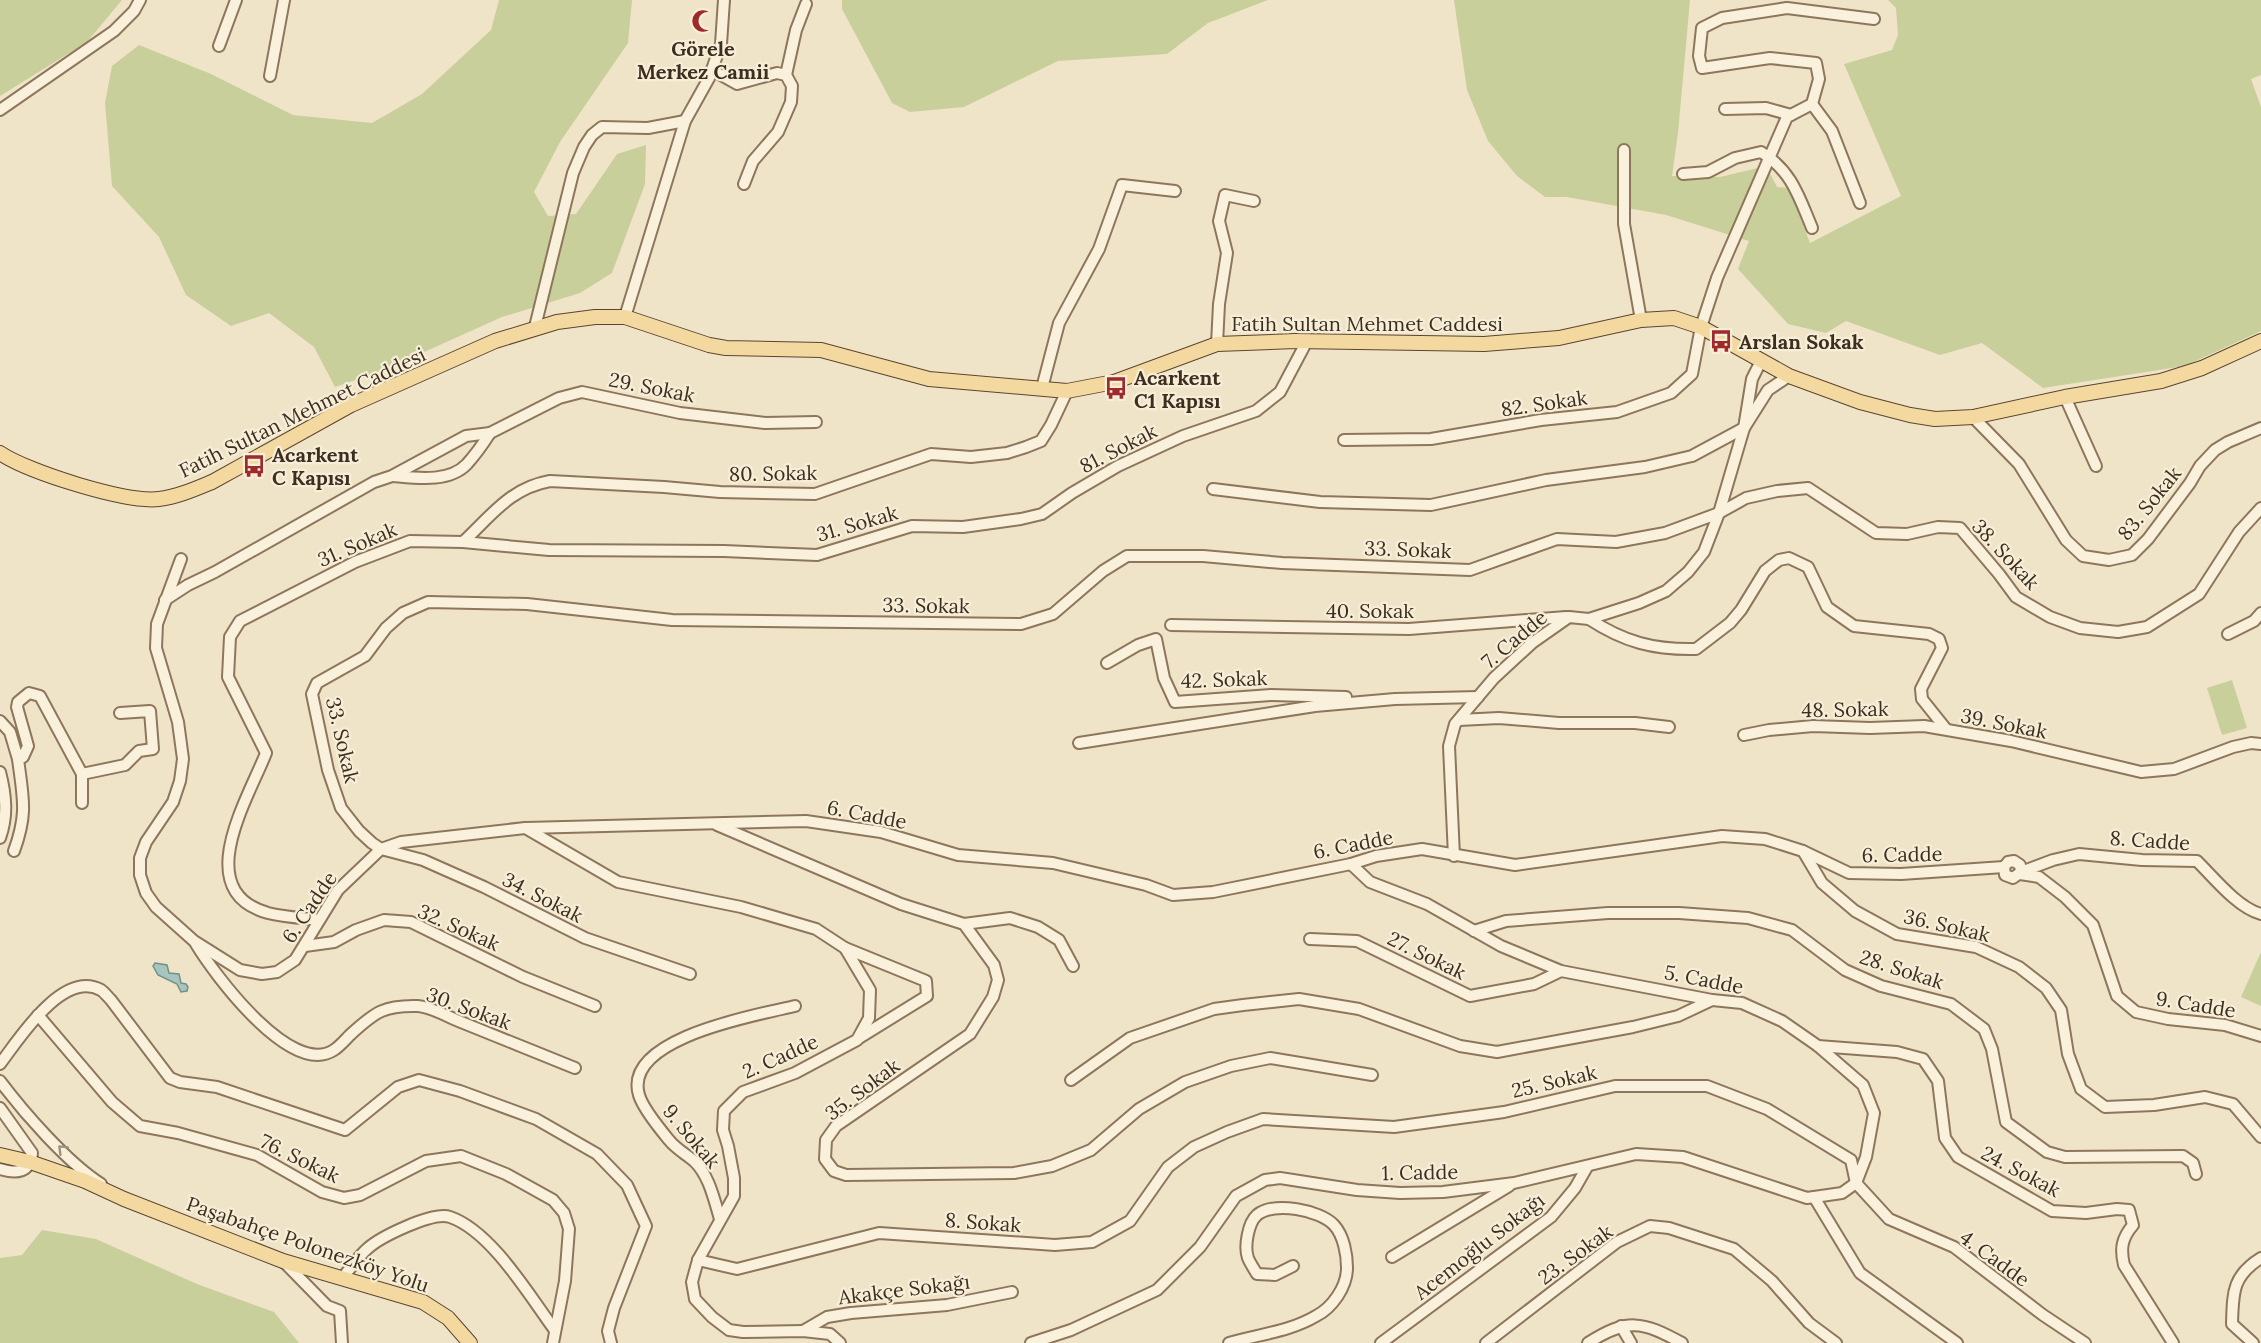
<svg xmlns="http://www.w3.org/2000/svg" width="2261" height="1343" viewBox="0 0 2261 1343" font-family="Lora,serif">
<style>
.green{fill:#c9cf9b}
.water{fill:#a9c4bc;stroke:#6f938a;stroke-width:1.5}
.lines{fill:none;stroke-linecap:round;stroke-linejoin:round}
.minor-casing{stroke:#8d765c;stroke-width:14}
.major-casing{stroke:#5b4430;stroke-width:16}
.minor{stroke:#faf1dc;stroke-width:10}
.major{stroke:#f3d9a0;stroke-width:14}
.oneway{stroke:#9c907e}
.labels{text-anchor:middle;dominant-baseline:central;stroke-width:4.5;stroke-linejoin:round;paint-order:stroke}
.poi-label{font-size:20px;font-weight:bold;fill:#3d2e20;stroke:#f7eed8;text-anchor:start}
.street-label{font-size:20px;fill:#3d2e20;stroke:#f7eed8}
</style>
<rect width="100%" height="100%" fill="#f0e4c8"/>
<g class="green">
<path d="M0 0H122L87 42 0 96Z"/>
<path d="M499 0H632L628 43 560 142 534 192 548 216 576 214 617 154 646 145 645 184 612 273 580 293 502 317 382 371 335 387 314 347 269 313 231 326 186 295 159 237 112 186 105 103 112 66 139 45 211 74 293 115 372 123 422 94 491 30Z"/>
<path d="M842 0H1268L1208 23 1167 54 1058 61 964 107 910 112 892 103 842 9Z"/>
<path d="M1454 0H1690L1678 133 1672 176 1720 177 1766 166 1777 187 1789 188 1810 243 1901 196 1844 64 1892 50 1898 35 1896 8 1888 0H2261V75L2251 79 2261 107V331L2185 366 2043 388 1982 343 1940 355 1846 321 1826 333 1788 324 1738 269 1749 241 1666 215 1567 197H1545L1517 176 1488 141 1467 90Z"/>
<path d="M2232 680 2247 728 2222 735 2207 688Z"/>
<path d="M2261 952V1006L2241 997Z"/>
<path d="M42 1230 96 1239 197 1284 274 1312 299 1343H0V1258L22 1255Z"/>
</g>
<path class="water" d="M155 963 167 965 169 973 179 974 181 983 186 984 188 987 187 991 181 992 177 984 158 975 153 966Z"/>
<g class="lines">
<g class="minor-casing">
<g id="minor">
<path d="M219 46 236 0"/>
<path d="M712 70 737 84 777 73 786 75 792 86 791 102 778 132 753 161 744 184"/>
<path d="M786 75 796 30 806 4"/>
<path d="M270 76 284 0"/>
<path d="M1812 104 1832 131 1860 203"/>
<path d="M1725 109 1766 108 1791 115"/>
<path d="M0 110 114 31 134 11 140 0"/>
<path d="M1624 150V224L1641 320"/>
<path d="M1683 174 1708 172 1735 158 1761 152C1792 171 1799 197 1812 228"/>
<path d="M625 317 685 121 709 78 721 44 724 0"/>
<path d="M535 327 573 173 584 147 592 135 602 127 648 128 685 121"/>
<path d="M1217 344 1219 304 1227 253 1219 221 1225 195 1254 201"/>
<path d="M1042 388 1059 323 1099 249 1122 185 1175 191"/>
<path d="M2065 397 2096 466"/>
<path d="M1973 417 2019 464 2066 540 2083 556 2109 560 2132 555 2148 539 2190 483 2200 466 2215 450 2228 442 2261 428"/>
<path d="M1344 440 1431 439 1541 420 1617 412 1671 393 1692 374 1701 327 1717 278 1787 117 1812 104 1819 79 1816 63 1770 58 1702 68 1699 56 1702 28 1722 18 1787 8 1874 19"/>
<path d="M393 476C416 478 449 483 467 464 475 455 483 444 490 433"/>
<path d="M1213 489 1320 502 1431 505 1546 480 1645 467 1692 456 1744 428 1768 390 1789 376"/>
<path d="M463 542C491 516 510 488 550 481L664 487 720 492 815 494 931 454 971 457 1007 453 1026 447 1041 441 1051 425 1067 391"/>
<path d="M181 559 157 624 156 648 178 722 183 759 180 781 173 802 146 842 140 858V875L146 893 156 907 194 941 240 970 262 974 277 972 295 960 338 890 381 849 401 842 525 828 806 821 881 832 958 855 1053 863 1146 885 1173 895 1213 892 1351 864 1376 856 1422 849 1515 865 1722 836 1765 839 1803 851 1849 873 1901 874 2004 867"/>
<path d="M165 600 188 585 215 572 374 482 392 476 466 436 490 433 559 398 582 392 680 413 765 423 816 422"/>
<path d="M1589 619C1624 642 1654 650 1696 649L1730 623 1741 610 1765 571 1779 560 1789 558 1808 567 1827 607 1854 626 1929 634 1939 639 1942 648 1921 689 1922 699 1946 729"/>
<path d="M1171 625 1409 629 1566 617"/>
<path d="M2228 634 2254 621 2261 613"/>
<path d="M1107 663 1138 645 1156 639 1164 678 1175 702 1271 695 1346 697"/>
<path d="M1459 720 1499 718 1559 723H1635L1669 727"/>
<path d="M0 721 10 732 18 759 23 757 28 746 17 707 18 702 29 693 40 696 82 774V803"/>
<path d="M1744 735 1769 730 1813 726 1870 728 1924 726 2011 741 2141 772 2174 769 2233 747 2251 743 2261 744"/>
<path d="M1079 743 1315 706 1395 699 1478 697"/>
<path d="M0 772C6 795 8 816 0 838"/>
<path d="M82 774 125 765 139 751 153 749 150 711 120 713"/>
<path d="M717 825 901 904 964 924 994 965 998 980 993 997 970 1034 836 1126 826 1140 825 1159 834 1171 846 1175 1014 1173 1052 1166 1091 1150 1139 1109 1185 1082 1231 1066 1270 1058 1372 1075"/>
<path d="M527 829 618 882 741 907 816 929 845 948 870 990 869 1018 857 1040 795 1073 743 1092 724 1111 723 1130 728 1146 734 1178V1196L698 1260 692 1282 695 1299 712 1317 729 1330 743 1332 803 1331 830 1334 840 1343"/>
<path d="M14 851C28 813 23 798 18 759"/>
<path d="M1803 851 1822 883 1855 911 1897 934 1976 947 2019 967 2046 988 2061 1010 2068 1054 2081 1089 2105 1107 2154 1105 2205 1097 2233 1104 2261 1137"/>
<path d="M1454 856 1449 746 1455 724 1494 678 1532 643 1569 617 1589 619 1639 603 1666 591 1688 572 1704 552 1719 513 1744 428 1752 379 1761 361"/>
<path d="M1351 864 1370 882 1427 904 1501 946 1561 971 1712 1000 1742 1003 1782 1021 1818 1046 1863 1085 1874 1113 1866 1157 1856 1183"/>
<path d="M2021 872 2020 865 2014 861 2008 862 2004 867 2005 875 2013 878 2021 872 2053 860 2079 854 2142 860 2197 861C2214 878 2238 908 2261 914"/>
<path d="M2020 874 2039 877 2065 897 2093 925 2117 996 2136 1012 2168 1019 2225 1025 2261 1036"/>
<path d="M319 920C302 918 284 917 268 913 190 891 248 799 266 753L228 677 230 637 240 621 355 562 410 541 463 542 549 550 724 551 817 555 912 526 963 527 1021 519 1042 514 1072 493 1118 466 1183 436 1256 411 1280 392 1307 341"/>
<path d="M964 924 1010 918 1038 927 1059 940 1073 966"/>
<path d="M1474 931 1506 921 1608 913H1679L1748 918 1792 930 1845 970 1881 986 1951 1004 1984 1029 1992 1049 2006 1122 2047 1152 2065 1157 2183 1156 2193 1163 2196 1174"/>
<path d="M1310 939 1357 941 1470 996 1534 984 1561 971"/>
<path d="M196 944C214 974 291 1078 334 1050 340 1046 345 1040 350 1035 375 1012 384 1005 418 1006 432 1007 448 1017 461 1022 499 1037 537 1053 575 1068"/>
<path d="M305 946 334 942 356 930 384 920 411 922 523 977 595 1006"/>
<path d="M845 948 926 981 927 996 859 1038"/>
<path d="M690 974 585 938 484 887 423 860 381 849 372 843 359 831 341 808 328 770 312 694 317 683 365 656 386 628 403 613 428 602 527 604 672 620 1021 624 1053 614 1103 571 1127 556H1203L1282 563 1470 570 1557 539 1616 542 1665 533 1719 513 1746 498 1777 491 1808 488 1876 533 1907 534 1938 527 1960 528 1999 574 2016 597 2050 617 2080 628 2118 632 2147 627 2199 594 2239 532 2261 508"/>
<path d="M38 1015 112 1102 140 1126 178 1133 257 1155 322 1192 344 1198 360 1195 426 1161 461 1156 506 1174 553 1200 564 1213 569 1229 565 1281 553 1343"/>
<path d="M1818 1046 1897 1052 1923 1059 1938 1081 1945 1138 1958 1157 2052 1211 2086 1213 2117 1209 2129 1210 2133 1225C2122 1238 2120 1248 2124 1265L2173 1343"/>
<path d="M0 1064C19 1039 63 969 101 990 104 992 108 997 111 1000L170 1078 180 1082 217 1087 345 1130 398 1087 419 1080 460 1091 536 1119 597 1154 627 1185 646 1226 614 1308 608 1331 611 1343"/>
<path d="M1071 1080 1130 1038 1214 1009 1243 1005 1299 999 1359 1009 1460 1046 1497 1052 1633 1027 1678 1016 1712 1000"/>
<path d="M0 1081C25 1114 67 1162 101 1184"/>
<path d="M0 1108 32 1153C30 1173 17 1174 0 1169"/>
<path d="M1856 1183 1889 1219 1954 1247 2043 1315 2085 1343"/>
<path d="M1814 1197 1860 1273 1957 1343"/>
<path d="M720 1219C714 1199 709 1175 694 1161 686 1154 676 1149 669 1140 660 1129 643 1109 639 1095 622 1038 757 1015 795 1006"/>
<path d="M1392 1257 1509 1186"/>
<path d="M698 1260 737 1269 879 1233 1055 1245 1092 1242 1130 1221 1168 1167 1194 1147 1227 1132 1263 1119 1394 1127 1504 1112 1615 1086H1707L1767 1109 1851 1160 1856 1183"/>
<path d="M283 1261 327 1306 340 1311 342 1343"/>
<path d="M343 1277C351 1268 358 1257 367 1249 380 1237 433 1211 450 1217 491 1231 529 1295 554 1329"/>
<path d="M1621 1326 1631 1343"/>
<path d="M803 1331 827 1317 851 1313 947 1305 1012 1292"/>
<path d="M1031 1343 1071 1330 1157 1290 1200 1247 1236 1196 1265 1180 1280 1178 1357 1190 1400 1193 1443 1192 1514 1183 1636 1154 1683 1157 1807 1198 1842 1193 1856 1183"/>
<path d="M1229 1343C1259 1334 1289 1332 1316 1316 1332 1308 1347 1287 1347 1268 1347 1255 1344 1236 1334 1225 1320 1210 1274 1201 1257 1215 1248 1223 1244 1247 1248 1258 1250 1263 1254 1269 1257 1274L1275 1275 1293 1266"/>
<path d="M1381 1343 1551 1217 1575 1188 1587 1167"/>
<path d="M1486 1343 1617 1242 1650 1226 1669 1228 1734 1249 1772 1281 1809 1323 1836 1343"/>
<path d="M1588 1343C1627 1318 1642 1321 1682 1343"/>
<path d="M2253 1343 2232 1324C2233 1293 2232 1276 2261 1258"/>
</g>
</g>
<g class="major-casing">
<g id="major">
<path d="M0 453C28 472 126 503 159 499 177 497 195 489 212 482L351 405 495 341 557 322 595 317H625L709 345 726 348 821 350 929 379 1067 391 1114 382 1217 344 1295 341 1484 344 1559 338 1641 320 1674 318 1701 327 1789 376 1860 402 1910 415 1935 419 1973 417 2065 397 2161 381 2202 368 2261 341"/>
<path d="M0 1155 30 1162 85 1181 124 1199 283 1261 423 1302 448 1318 470 1343"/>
</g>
</g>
<use href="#minor" class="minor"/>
<use href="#major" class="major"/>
</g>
<defs><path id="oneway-chevron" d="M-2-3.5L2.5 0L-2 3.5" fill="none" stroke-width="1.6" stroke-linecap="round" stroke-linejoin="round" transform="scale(1.5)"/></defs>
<use class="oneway" href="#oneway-chevron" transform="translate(62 1149) rotate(-135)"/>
<defs>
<g id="mosque-bare" transform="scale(1.8)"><path d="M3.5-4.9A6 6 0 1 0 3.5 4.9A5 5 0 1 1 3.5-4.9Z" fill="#9e2a2b" stroke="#f7eed8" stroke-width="2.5" paint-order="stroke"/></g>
<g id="bus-bare" transform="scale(1.8)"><path d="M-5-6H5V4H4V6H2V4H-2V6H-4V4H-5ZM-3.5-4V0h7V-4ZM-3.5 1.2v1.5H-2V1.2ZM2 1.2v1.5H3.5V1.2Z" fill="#9e2a2b" stroke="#f7eed8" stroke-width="2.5" paint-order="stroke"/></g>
</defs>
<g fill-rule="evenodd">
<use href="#mosque-bare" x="703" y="21"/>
<use href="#bus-bare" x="1721" y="341"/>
<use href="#bus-bare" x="1116" y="388"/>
<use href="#bus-bare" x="254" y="466"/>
</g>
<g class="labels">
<g class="poi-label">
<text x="703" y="48" text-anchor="middle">Görele<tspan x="703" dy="23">Merkez Camii</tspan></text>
<text x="1739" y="341">Arslan Sokak</text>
<text x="1134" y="377">Acarkent<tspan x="1134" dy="23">C1 Kapısı</tspan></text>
<text x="272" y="454">Acarkent<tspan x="272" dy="23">C Kapısı</tspan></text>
</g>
<g class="street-label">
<text x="1367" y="323">Fatih Sultan Mehmet Caddesi</text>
<text transform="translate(652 387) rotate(11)">29. Sokak</text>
<text transform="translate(1544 403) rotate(-8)">82. Sokak</text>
<text transform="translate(302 412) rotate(-26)">Fatih Sultan Mehmet Caddesi</text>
<text transform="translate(1118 448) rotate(-27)">81. Sokak</text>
<text transform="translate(773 473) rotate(-1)">80. Sokak</text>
<text transform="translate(2149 503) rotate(-51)">83. Sokak</text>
<text transform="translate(857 523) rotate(-16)">31. Sokak</text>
<text transform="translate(357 544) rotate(-23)">31. Sokak</text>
<text transform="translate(1408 549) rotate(2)">33. Sokak</text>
<text transform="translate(2006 554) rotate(47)">38. Sokak</text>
<text transform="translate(926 605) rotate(1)">33. Sokak</text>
<text x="1370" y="610">40. Sokak</text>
<text transform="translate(1514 639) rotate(-40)">7. Cadde</text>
<text transform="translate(1224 679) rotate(-2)">42. Sokak</text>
<text transform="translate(1845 709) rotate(-1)">48. Sokak</text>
<text transform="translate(2004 723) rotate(11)">39. Sokak</text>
<text transform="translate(343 740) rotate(77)">33. Sokak</text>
<text transform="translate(867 814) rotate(11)">6. Cadde</text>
<text transform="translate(2150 840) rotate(4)">8. Cadde</text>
<text transform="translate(1353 844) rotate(-11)">6. Cadde</text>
<text transform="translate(1902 854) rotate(-1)">6. Cadde</text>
<text transform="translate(543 897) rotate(27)">34. Sokak</text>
<text transform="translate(309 907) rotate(-56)">6. Cadde</text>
<text transform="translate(1947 925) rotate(13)">36. Sokak</text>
<text transform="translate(459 927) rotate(24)">32. Sokak</text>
<text transform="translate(1427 955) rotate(26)">27. Sokak</text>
<text transform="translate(1902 969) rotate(18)">28. Sokak</text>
<text transform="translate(1704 979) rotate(11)">5. Cadde</text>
<text transform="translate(2196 1004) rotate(9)">9. Cadde</text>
<text transform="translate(469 1008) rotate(20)">30. Sokak</text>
<text transform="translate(780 1056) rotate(-24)">2. Cadde</text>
<text transform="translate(1554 1081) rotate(-13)">25. Sokak</text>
<text transform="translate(862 1089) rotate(-37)">35. Sokak</text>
<text transform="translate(692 1136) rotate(50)">9. Sokak</text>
<text transform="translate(300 1158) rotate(26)">76. Sokak</text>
<text transform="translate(2021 1171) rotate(28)">24. Sokak</text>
<text transform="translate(1420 1172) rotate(-1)">1. Cadde</text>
<text transform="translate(983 1222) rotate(4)">8. Sokak</text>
<text transform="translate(308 1244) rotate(19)">Paşabahçe Polonezköy Yolu</text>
<text transform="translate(1479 1246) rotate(-38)">Acemoğlu Sokağı</text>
<text transform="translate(1575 1254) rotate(-36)">23. Sokak</text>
<text transform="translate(1995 1258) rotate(36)">4. Cadde</text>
<text transform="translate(904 1289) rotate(-7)">Akakçe Sokağı</text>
</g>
</g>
</svg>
